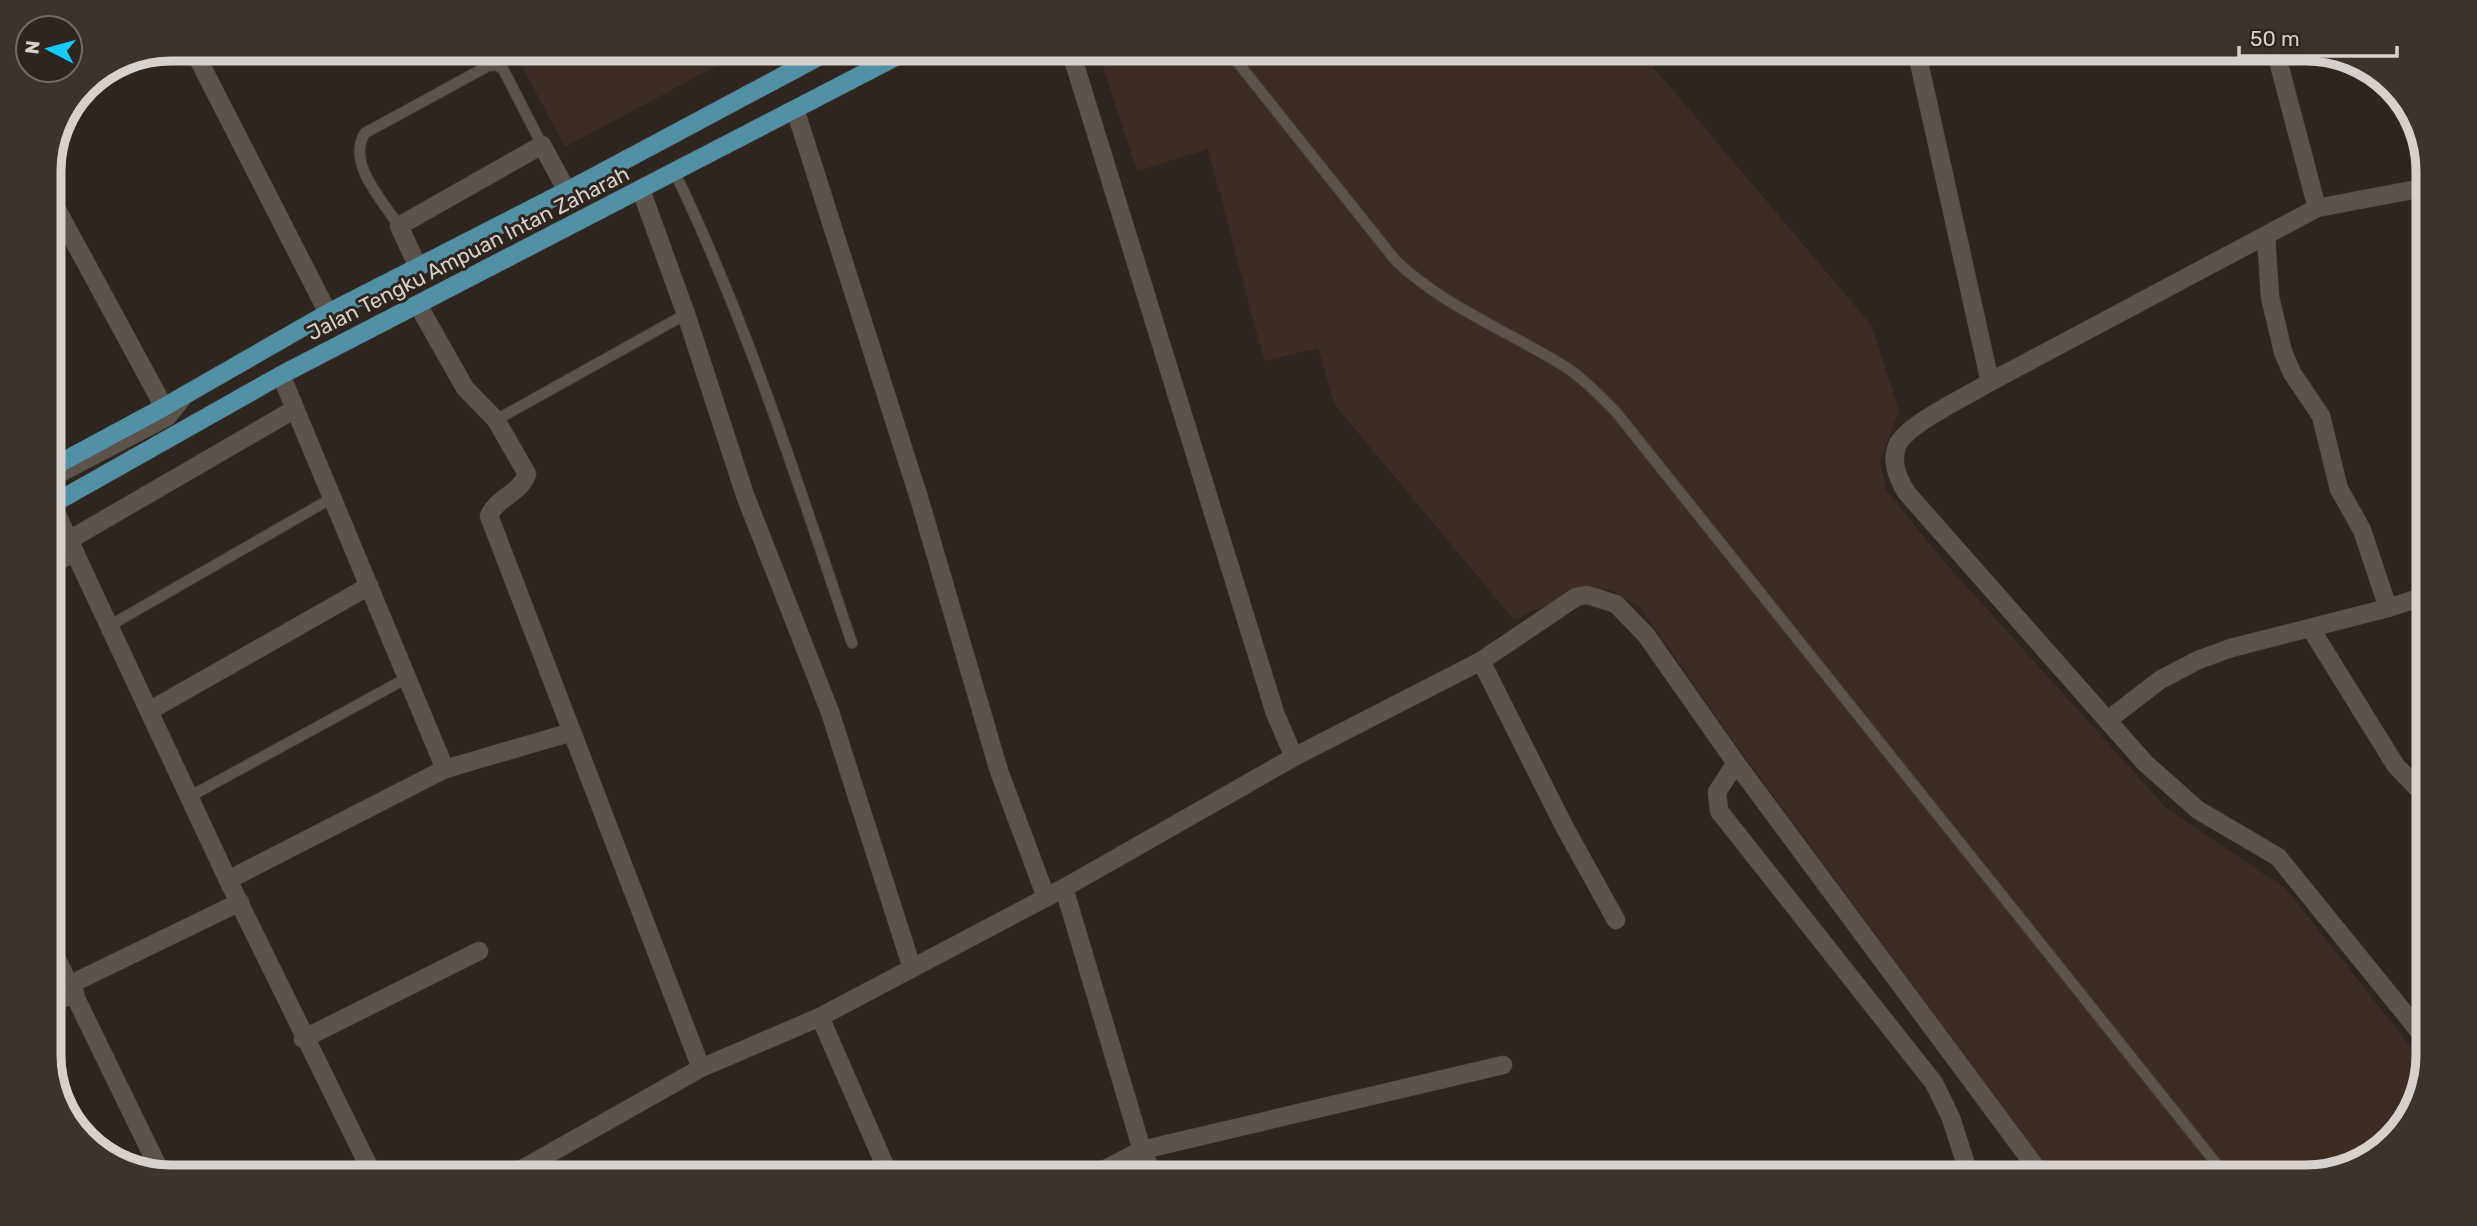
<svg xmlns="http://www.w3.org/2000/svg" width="2477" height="1226" viewBox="0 0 2477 1226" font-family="Rubik,sans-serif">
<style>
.built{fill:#3b2d24}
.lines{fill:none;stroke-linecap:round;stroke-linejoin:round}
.service-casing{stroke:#47413c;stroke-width:12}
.minor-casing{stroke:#47413c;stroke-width:19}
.primary-casing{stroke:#47413c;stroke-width:19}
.service{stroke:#5c534d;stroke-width:10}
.minor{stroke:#5c534d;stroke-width:18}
.primary{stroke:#5291a5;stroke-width:18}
.labels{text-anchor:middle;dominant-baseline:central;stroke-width:6;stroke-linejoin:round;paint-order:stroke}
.street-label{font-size:21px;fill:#d7d1ce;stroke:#2d2520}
.rim{fill:none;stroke:#d7d1ce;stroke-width:9}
</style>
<rect width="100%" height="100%" fill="#2d2520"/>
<g class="built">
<path d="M513 49H748L565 147Z"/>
<path d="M1097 49H1638L1872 326 1899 411 1880 461 1886 490 1941 558 2166 808 2286 889 2425 1065 2416 1108 2373 1157 2306 1177H2054L1736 745 1640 607 1610 590 1593 589 1577 591 1514 620 1334 404 1318 348 1264 361 1208 149 1137 171Z"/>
</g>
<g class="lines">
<g class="service-casing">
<g id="service">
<path d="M1227 49 1396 261C1445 307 1508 331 1564 366 1583 378 1600 396 1616 412L2227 1177"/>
<path d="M675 173C748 324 798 484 852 643"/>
<path d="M399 226C383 201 346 163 365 133L488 66 496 65 503 69 542 145"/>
<path d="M496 420 686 314"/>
<path d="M109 626 332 498"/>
<path d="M189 797 407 678"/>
</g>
</g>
<g class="minor-casing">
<g id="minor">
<path d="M193 49 328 313"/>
<path d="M1070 49 1275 713 1294 757"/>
<path d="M1916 49 1990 382C1968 396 1909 423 1898 444 1890 461 1898 478 1906 492L2145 763 2198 810 2278 857 2428 1042"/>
<path d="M2275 49 2317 208"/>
<path d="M795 109 919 498 999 771 1046 897"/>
<path d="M641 190 686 314 745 495 830 712 912 968"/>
<path d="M49 195 164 407"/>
<path d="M2266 236 2270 297 2283 352 2292 373 2321 416 2339 489 2362 530 2388 608"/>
<path d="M418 267 399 226 542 145 567 191"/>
<path d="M418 305 465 388 496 420 527 474C520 494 497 497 489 516L701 1068"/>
<path d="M281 375 445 769"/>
<path d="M1990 382 2317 208 2428 187"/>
<path d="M185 395 167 417 60 473 51 487 52 504 228 880 374 1177"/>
<path d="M69 540 295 409"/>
<path d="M49 566 75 552"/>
<path d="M2311 629 2396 766 2428 799"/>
<path d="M1481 661 1565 828 1616 920"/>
<path d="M149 711 369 586"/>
<path d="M2108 720 2160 680 2198 660 2231 648 2388 608 2428 595"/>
<path d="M1736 763 1717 792 1719 811 1934 1083 1951 1118 1970 1177"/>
<path d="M228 880 445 769 572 732"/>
<path d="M1064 888 1142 1150 1154 1177"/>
<path d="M49 943 162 1175"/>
<path d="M71 984 240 902"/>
<path d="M49 1005 75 993"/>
<path d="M820 1017 890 1177"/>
<path d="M303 1039 479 951"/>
<path d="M508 1177 701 1068 820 1017 1064 888 1294 757 1481 661 1576 597 1587 595 1616 604 1646 635 1736 763 2043 1177"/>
<path d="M1090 1177 1142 1150 1503 1065"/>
</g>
</g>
<g class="primary-casing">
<g id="primary">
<path d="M49 469 164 407 328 313 584 182 833 49"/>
<path d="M49 506 281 375 911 49"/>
</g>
</g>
<use href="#service" class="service"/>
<use href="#minor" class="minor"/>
<use href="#primary" class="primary"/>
</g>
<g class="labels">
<g class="street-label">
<text transform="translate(468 253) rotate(-27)">Jalan Tengku Ampuan Intan Zaharah</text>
</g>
</g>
<path d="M0 0H2477V1226H0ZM171 61H2306A110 110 0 0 1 2416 171V1055A110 110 0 0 1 2306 1165H171A110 110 0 0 1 61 1055V171A110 110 0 0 1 171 61Z" fill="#3b332e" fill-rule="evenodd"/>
<path class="rim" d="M171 61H2306A110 110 0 0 1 2416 171V1055A110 110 0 0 1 2306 1165H171A110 110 0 0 1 61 1055V171A110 110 0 0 1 171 61Z"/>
<g transform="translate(49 49) rotate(276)"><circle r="33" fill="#2d2520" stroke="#716a66" stroke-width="2"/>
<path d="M0-5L12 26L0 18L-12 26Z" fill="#18cafc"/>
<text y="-10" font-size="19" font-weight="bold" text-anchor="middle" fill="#d7d1ce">N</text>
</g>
<path d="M2239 46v10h158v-10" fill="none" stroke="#d7d1ce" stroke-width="3.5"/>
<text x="2250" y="46" font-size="21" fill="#d7d1ce" stroke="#2d2520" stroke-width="5" paint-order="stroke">50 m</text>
</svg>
